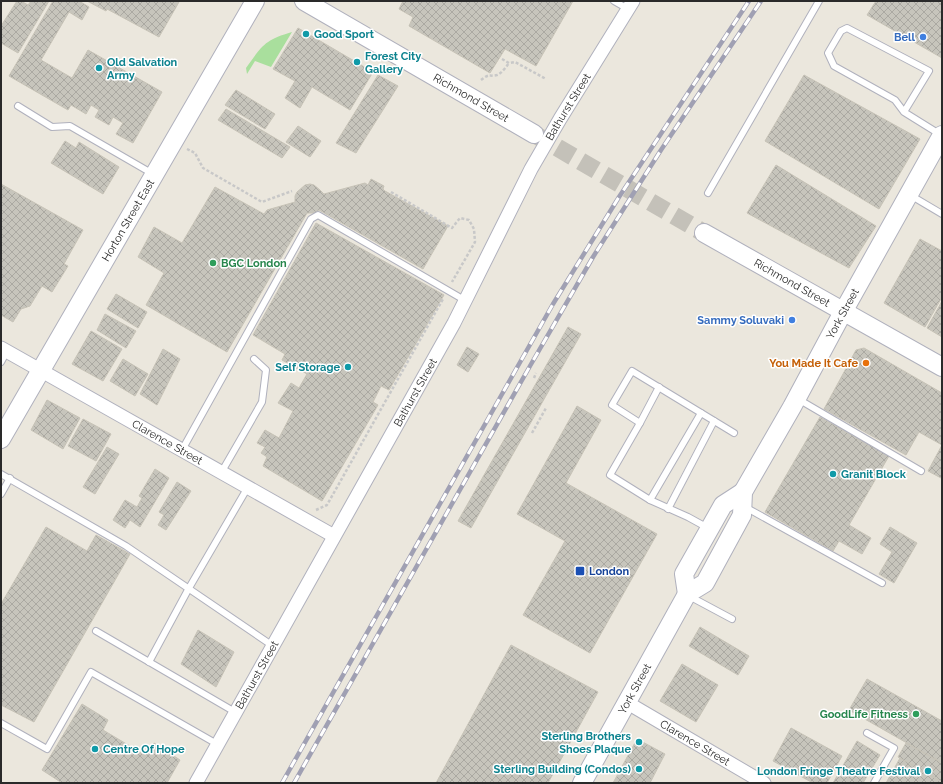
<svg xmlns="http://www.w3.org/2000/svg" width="943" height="784" viewBox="0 0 943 784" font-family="Raleway,sans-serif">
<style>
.grass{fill:#a9df9d}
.building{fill:url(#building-cross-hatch);stroke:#c7c3b7}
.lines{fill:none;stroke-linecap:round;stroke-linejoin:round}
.secondary-tunnel{stroke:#c4c1b9;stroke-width:18;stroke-dasharray:18 9;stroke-linecap:butt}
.lane-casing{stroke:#b0b1bd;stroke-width:8}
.street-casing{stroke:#b0b1bd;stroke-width:15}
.secondary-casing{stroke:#b0b1bd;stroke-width:20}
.path{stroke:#c8c8c8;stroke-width:2.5;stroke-dasharray:3 2;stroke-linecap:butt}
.lane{stroke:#fff;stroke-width:6}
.street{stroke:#fff;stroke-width:13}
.secondary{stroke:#fff;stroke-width:18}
.rail-casing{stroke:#a0a0b3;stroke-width:4.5}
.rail{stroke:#fff;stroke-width:3;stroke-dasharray:9;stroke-linecap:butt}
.culture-dot{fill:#0f9aa8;stroke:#fff;stroke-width:1.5}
.shop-dot{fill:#3f7fe0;stroke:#fff;stroke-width:1.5}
.leisure-dot{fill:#2e9e5b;stroke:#fff;stroke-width:1.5}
.food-dot{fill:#e8710a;stroke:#fff;stroke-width:1.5}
.transit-dot{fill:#1a4fb4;stroke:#fff;stroke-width:1.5}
.labels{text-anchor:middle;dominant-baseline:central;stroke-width:3;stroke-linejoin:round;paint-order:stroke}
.culture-label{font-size:11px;font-weight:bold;fill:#0d838f;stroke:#fff;text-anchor:start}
.shop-label{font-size:11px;font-weight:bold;fill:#366cbe;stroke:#fff;text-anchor:end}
.street-label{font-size:11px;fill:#2a2a2a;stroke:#fff}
.leisure-label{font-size:11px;font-weight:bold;fill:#27864d;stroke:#fff;text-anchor:start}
.food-label{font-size:11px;font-weight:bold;fill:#c56008;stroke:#fff;text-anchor:end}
.transit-label{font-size:11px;font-weight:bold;fill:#164399;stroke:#fff;text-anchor:start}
</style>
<defs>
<pattern id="building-cross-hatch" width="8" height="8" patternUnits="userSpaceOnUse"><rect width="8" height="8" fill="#c7c5bc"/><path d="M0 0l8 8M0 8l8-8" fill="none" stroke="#aba9a2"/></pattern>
</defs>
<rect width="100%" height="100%" fill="#ebe7dd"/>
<path class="grass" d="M292 32 271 67 255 61 247 74 246 68C262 46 264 40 292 32Z"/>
<g class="building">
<path d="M17 1H21L28 5 31 1H49L18 53 1 43V26Z"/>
<path d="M53 1H79L89 7 82 20 69 12 41 60 72 78 88 50 162 92 133 143 116 134 123 123 113 117 109 125 95 117 99 110 91 105 86 114 71 105 68 110 9 76Z"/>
<path d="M87 1H178L179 2 159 37 107 9 106 11Z"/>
<path d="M403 1H573L536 66 505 49 490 73 409 26 413 17 399 9Z"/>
<path d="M876 1H942V58L867 15Z"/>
<path d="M298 28 373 72 350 110 312 87 300 108 285 98 295 81 273 69Z"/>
<path d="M378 75 398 86 356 153 336 143Z"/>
<path d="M804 75 920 139 879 209 765 141Z"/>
<path d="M236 90 275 114 265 129 225 105Z"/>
<path d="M226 109 290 147 282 158 218 120Z"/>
<path d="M298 126 321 141 310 157 286 142Z"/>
<path d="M65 141 76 148 79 142 119 167 103 194 51 163Z"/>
<path d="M776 165 876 226 849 268 747 213Z"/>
<path d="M371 179 384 186 383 189 385 191 448 226 423 269 319 210 314 213H307L227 352 146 305 164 273 138 257 154 227 182 243 215 187 264 214 267 210 295 202V196L297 192 305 185 310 184 314 185 320 190 324 194 365 183 368 185Z"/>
<path d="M1 184 83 230 64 264 68 266 52 292 42 286 30 306 21 309 13 322 1 315Z"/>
<path d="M316 223 444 295 389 390 381 386 373 402 378 405 322 501 263 466 267 457 261 453 265 447 257 443 265 430 279 438 293 411 278 403 291 383 299 388 307 374 282 360 285 354 253 335Z"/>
<path d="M920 239 942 251V297L925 327 884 303Z"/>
<path d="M116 294 147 312 138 328 107 309Z"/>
<path d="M942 301V337L927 328Z"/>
<path d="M105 314 136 331 126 348 97 330Z"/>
<path d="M568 327 581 334 471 528 458 521Z"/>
<path d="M91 331 122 349 103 381 72 364Z"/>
<path d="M467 347 479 354 468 372 457 365Z"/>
<path d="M864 348 942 393V476L941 478 928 471 942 445 919 432 906 455 824 409 856 350Z"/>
<path d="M163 349 180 359 157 405 140 394Z"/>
<path d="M123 359 148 374 135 396 110 381Z"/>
<path d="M47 400 80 418 63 449 31 430Z"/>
<path d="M577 406 601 420 566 483 657 534 590 653 523 615 565 541 517 514Z"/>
<path d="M820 417 889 456 849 525 871 538 862 554 839 541 833 551 765 512Z"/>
<path d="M83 419 111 434 96 461 68 446Z"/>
<path d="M107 447 119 454 95 494 83 487Z"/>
<path d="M155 469 169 478 140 527 130 520 125 528 113 520 125 500 137 507 142 498 139 496Z"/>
<path d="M177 482 191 491 166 530 158 525 164 515 159 512Z"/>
<path d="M46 527 87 551 96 535 130 554 34 722 1 705V604Z"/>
<path d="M890 527 917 543 894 583 879 574 892 552 880 544Z"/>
<path d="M700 627 749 656 738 675 689 646Z"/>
<path d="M198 630 234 652 216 687 181 664Z"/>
<path d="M511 645 598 692 548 783H436Z"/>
<path d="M682 664 718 685 696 722 660 701Z"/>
<path d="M867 679 942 721V763L849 710Z"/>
<path d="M82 704 108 720 103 730 145 755 154 743 180 760 167 783H62L42 770Z"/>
<path d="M791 728 842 756 827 783H813L773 761Z"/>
<path d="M637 739 665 754 650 783H613Z"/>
<path d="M857 741 880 755 863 783H833Z"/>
<path d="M906 743 942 763V782L898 757Z"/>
<path d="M900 758 942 782V783H886Z"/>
</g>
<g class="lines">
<path class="secondary-tunnel" d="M534 134 704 233"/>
<g class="lane-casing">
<g id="lane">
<path d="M614 1 628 9"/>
<path d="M18 106 52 127 70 126 153 174"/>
<path d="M904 112 929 71 847 28 841 31 828 53 834 66 895 100 904 112 941 135"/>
<path d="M708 193 819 1"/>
<path d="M910 195 942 214"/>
<path d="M1 362 7 351"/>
<path d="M659 387 640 423 610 475 650 500 701 413"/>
<path d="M798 399 921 471"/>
<path d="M640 423 612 405 632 371 734 433"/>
<path d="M182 450 311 219 318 215 466 301"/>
<path d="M221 473 262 402 266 370 254 359"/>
<path d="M1 474 126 546 273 646"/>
<path d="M1 494 10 478"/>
<path d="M650 500 688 517 708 528"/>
<path d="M745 507 882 583"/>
<path d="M668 509 714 421"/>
<path d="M689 596 732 619"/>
<path d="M96 631 235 712"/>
<path d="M149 662 189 588 248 487"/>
<path d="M1 723 47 749 91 672 217 744"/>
<path d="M867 733 894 748 874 783"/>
</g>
</g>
<g class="street-casing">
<g id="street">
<path id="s1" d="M1 348 334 536"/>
<path id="s2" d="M626 702 764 783"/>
<path id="s3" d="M196 783 454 323 531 169 560 119 633 1"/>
</g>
</g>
<g class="secondary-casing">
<g id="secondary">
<path id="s4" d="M304 1 534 134"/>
<path id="s5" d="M704 233 942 367"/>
<path id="s6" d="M1 439 255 1"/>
<path d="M687 594 684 574 723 505 743 492"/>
<path id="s7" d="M582 783 687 594 705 583 742 515 743 492 792 407 843 312 942 135"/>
</g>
</g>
<g class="path">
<path d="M502 59 509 63 515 62 546 79"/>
<path d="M481 80C490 73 488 77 497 75 502 73 506 67 509 63"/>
<path d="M187 149 195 153 203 168 262 202 292 191"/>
<path d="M391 192 452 228 460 218 469 220 474 229 475 242 452 282"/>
<path d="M534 378 536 373"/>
<path d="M532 433 546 408"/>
<path d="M316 510 327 505 443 299"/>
</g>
<use href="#lane" class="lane"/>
<use href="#street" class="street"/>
<use href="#secondary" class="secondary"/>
<g class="rail-casing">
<g id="rail">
<path d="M282 783 553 304 619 197 749 1"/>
<path d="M294 783 530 366 593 257 661 150 761 1"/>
</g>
</g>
<use href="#rail" class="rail"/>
</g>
<g class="culture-dot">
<circle cx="306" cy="34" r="4"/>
<circle cx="357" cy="62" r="4"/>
<circle cx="99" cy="68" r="4"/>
<circle cx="348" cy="367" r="4"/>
<circle cx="833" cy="474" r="4"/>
<circle cx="639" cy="742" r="4"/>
<circle cx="95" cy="749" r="4"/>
<circle cx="639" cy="769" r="4"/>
<circle cx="928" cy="771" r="4"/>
</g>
<g class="shop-dot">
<circle cx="923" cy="37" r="4"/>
<circle cx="792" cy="320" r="4"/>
</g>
<g class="leisure-dot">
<circle cx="213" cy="263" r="4"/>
<circle cx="916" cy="714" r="4"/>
</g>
<circle class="food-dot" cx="866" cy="363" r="4"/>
<rect class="transit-dot" x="575" y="566" width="10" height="10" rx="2"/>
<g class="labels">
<g class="culture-label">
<text x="314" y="34">Good Sport</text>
<text x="365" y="56">Forest City<tspan x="365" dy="13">Gallery</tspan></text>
<text x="107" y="62">Old Salvation<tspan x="107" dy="13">Army</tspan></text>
<text x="340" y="367" text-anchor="end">Self Storage</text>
<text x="841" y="474">Granit Block</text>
<text x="631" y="736" text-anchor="end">Sterling Brothers<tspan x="631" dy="13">Shoes Plaque</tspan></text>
<text x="103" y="749">Centre Of Hope</text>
<text x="631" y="769" text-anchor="end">Sterling Building (Condos)</text>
<text x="920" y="771" text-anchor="end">London Fringe Theatre Festival</text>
</g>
<g class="shop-label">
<text x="915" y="37">Bell</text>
<text x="784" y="320">Sammy Soluvaki</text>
</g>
<g class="street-label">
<text stroke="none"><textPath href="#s4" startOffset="193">Richmond Street</textPath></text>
<text stroke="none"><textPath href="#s3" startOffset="772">Bathurst Street</textPath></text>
<text stroke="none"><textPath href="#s6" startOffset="253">Horton Street East</textPath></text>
<text stroke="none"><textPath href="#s5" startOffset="101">Richmond Street</textPath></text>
<text stroke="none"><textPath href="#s7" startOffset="542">York Street</textPath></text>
<text stroke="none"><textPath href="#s3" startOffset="448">Bathurst Street</textPath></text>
<text stroke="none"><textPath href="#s1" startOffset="191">Clarence Street</textPath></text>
<text stroke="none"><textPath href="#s3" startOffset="124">Bathurst Street</textPath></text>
<text stroke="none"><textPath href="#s7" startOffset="108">York Street</textPath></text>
<text stroke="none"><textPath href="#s2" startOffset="80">Clarence Street</textPath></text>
</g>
<g class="leisure-label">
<text x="221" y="263">BGC London</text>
<text x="908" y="714" text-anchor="end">GoodLife Fitness</text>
</g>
<g class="food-label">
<text x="858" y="363">You Made It Cafe</text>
</g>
<g class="transit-label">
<text x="589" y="571">London</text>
</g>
</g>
<rect width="943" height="784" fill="none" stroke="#2a2a2a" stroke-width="4"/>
</svg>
